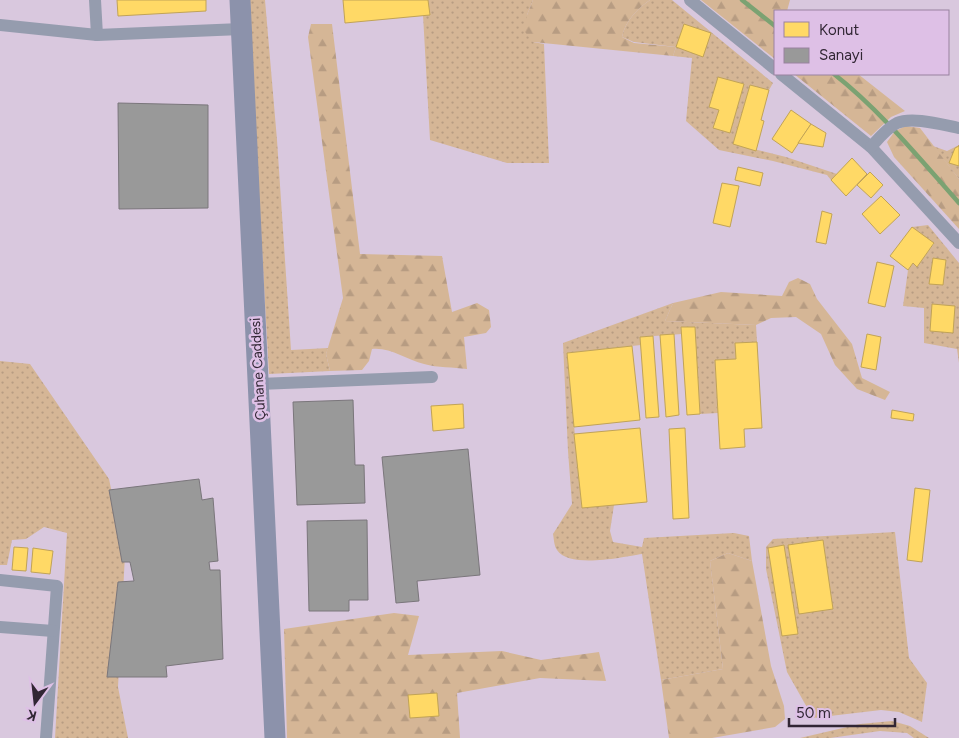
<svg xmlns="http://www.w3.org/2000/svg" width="959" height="738" viewBox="0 0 959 738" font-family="Figtree,sans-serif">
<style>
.grass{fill:url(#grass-dots)}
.forest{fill:url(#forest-firs)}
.homes{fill:#ffd966;stroke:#c1a357}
.industry{fill:#999;stroke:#7a767b}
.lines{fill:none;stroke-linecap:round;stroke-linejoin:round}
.stream{stroke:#7ba272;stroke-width:4.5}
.minor{stroke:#959cae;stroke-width:12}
.primary{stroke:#8c92ab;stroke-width:21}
.labels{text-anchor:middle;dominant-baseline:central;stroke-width:5;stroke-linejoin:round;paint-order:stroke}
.street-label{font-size:14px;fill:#312634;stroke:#dec0e6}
</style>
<defs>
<pattern id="grass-dots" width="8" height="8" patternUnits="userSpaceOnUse" patternTransform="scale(1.25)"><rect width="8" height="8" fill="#d5b696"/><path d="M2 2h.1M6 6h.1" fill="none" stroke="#b79c82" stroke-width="1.8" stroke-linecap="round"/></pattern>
<pattern id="forest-firs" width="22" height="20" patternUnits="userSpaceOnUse" patternTransform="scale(1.25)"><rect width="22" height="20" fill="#d5b696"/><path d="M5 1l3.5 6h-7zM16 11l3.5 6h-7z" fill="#b79c82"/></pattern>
</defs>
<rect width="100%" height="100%" fill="#d9c8de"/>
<g class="grass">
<path d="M250 0H265L277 140 291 350 328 348 326 354 330 371 269 374 251 54Z"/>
<path d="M428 0H533L527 15 533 42 544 44 549 163H507L430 140 423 15Z"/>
<path d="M650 0H672L773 83 769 90 750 85 733 144 786 157 837 174 831 180 827 175 773 161 719 150 686 121 692 58 673 56 676 47 634 42 622 37C625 21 637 9 650 0Z"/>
<path d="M959 145V179L933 146 947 151Z"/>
<path d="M928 225 959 263V363L957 349 924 343V308L903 306 908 270 913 263 917 266 934 244 912 227Z"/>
<path d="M673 303 665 321 756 325 757 342 736 343V359L715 360 718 413 700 414 694 327H681L682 334 640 337 641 345 567 353 582 508 614 505 610 531 613 542 642 547 644 538 734 533 749 536 752 561 728 553 710 561 723 669 661 680 642 554C623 557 569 569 557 550 554 546 554 539 553 534L572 504 568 451 563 343Z"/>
<path d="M0 361 30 364 109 479 125 555 118 687 128 738H55L67 533 44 527 26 539 12 540 7 565H0Z"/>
<path d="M895 532 909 658 927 683 922 722 899 712 881 710 813 718 787 672 766 569V547L773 539Z"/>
<path d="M892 721 910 726 929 738H914L907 733 880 731 830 738H800L860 724Z"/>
</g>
<g class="forest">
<path d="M533 0H650C637 9 625 21 622 37L634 43 676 47 673 56 533 42 525 32 527 15Z"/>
<path d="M701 0H790L787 11H775V59Z"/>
<path d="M311 24H332L360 254 442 256 452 312 477 303 489 310 491 327 486 333 464 337 467 369C453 367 438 368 424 364 407 360 390 347 372 349L369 361 362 370 330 371 326 354 343 298 308 37Z"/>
<path d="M794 74H858L905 111 891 117 871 136Z"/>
<path d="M906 126 920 128 959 179V229L894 157 887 142 895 131Z"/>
<path d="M798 278 810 284 817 299 852 344 862 378 890 392 885 400 857 389 835 365 821 334 796 317 771 318 756 325 665 321 673 303 721 292 782 296 789 282Z"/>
<path d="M728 553 752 561 771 666 784 706 785 719 775 727 712 738H669L661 680 723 669 710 561Z"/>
<path d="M394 613 419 616 408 655 502 651 541 660 599 652 606 681 540 678 457 693 460 738H287L284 629Z"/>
</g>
<g class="homes">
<path d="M117 0H206V11L118 16Z"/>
<path d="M343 0H428L430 15 345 23Z"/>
<path d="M684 24 711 33 703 57 676 47Z"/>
<path d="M718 77 744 84 730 133 713 128 719 110 709 107Z"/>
<path d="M750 85 769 90 761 120 764 121 756 151 733 144Z"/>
<path d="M791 110 811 124 792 153 772 139Z"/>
<path d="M811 124 826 133 823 147 798 143Z"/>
<path d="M959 146V145V166L949 163 955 148Z"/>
<path d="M852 158 867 174 846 196 831 180Z"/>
<path d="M738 167 763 173 760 186 735 180Z"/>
<path d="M870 172 883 185 871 198 857 185Z"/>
<path d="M722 183 739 186 730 227 713 223Z"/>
<path d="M881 196 900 215 880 234 862 214Z"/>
<path d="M822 211 832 214 826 244 816 242Z"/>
<path d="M912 227 934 243 917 267 913 263 908 270 890 256Z"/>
<path d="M933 258 946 260 943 285 929 284Z"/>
<path d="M877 262 894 266 885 307 868 303Z"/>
<path d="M932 304 955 306 953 333 930 331Z"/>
<path d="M681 327H695L700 414 687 415Z"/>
<path d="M674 334 679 415 666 417 660 335Z"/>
<path d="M867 334 881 337 876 370 861 367Z"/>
<path d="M653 336 659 417 646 418 640 337Z"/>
<path d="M757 342 762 428 744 429 745 447 720 449 715 360 736 359 735 343Z"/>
<path d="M632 346 640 420 574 427 567 353Z"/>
<path d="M463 404 464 428 433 431 431 406Z"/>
<path d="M892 410 914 414 913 421 891 418Z"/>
<path d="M640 428 647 502 582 508 574 434Z"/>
<path d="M685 428 689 518 673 519 669 429Z"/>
<path d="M915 488 930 490 922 562 907 560Z"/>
<path d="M823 540 833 609 799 614 788 545Z"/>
<path d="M784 545 798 634 782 636 768 548Z"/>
<path d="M14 547 28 548 26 571 12 570Z"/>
<path d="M33 548 53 551 50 574 31 572Z"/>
<path d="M437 693 439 716 410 718 408 695Z"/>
</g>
<g class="industry">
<path d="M118 103 208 105V208L119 209Z"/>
<path d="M353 400 355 465H364L365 503 297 505 293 402Z"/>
<path d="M468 449 480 575 417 581 419 601 396 603 382 457Z"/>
<path d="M199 479 202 500 213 498 218 561 209 562 210 570H220L223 659 166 666 167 677H107L118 582 134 581 130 562H122L109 490Z"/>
<path d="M367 520 368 600H349V611H309L307 521Z"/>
</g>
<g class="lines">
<g class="stream">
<path d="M742 0 775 26"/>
<path d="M834 74C881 111 919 158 959 203"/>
</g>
<g class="minor">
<path d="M95 0 97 35"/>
<path d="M690 0 775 69"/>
<path d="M0 25 97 35 241 29"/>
<path d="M781 74 871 147 959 243"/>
<path d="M871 147C878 139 887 128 897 123 912 116 943 125 959 128"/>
<path d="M259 384 432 377"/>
<path d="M0 580 57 586 46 738"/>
<path d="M0 627 53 631"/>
</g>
<path class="primary" d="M240 0 275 738"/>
</g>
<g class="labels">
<g class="street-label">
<text transform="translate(258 369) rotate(-93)">Çuhane Caddesi</text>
</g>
</g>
<rect x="774" y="10" width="175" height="65" fill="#dec0e6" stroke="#99829f"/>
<rect x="784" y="22" width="25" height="15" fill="#ffd966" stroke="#99829f"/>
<text x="819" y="35" font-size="15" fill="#312634">Konut</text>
<rect x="784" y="48" width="25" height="15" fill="#999999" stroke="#99829f"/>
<text x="819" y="60" font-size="15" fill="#312634">Sanayi</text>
<g transform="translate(35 703) rotate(195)" stroke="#dec0e6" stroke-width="4" paint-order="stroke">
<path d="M0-4L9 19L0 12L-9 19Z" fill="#312634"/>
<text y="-8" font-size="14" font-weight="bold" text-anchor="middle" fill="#312634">K</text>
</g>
<path d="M789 718v8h106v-8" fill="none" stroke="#312634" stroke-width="2.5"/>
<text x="796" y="718" font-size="15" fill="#312634" stroke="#dec0e6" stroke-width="4" paint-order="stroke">50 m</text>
</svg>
